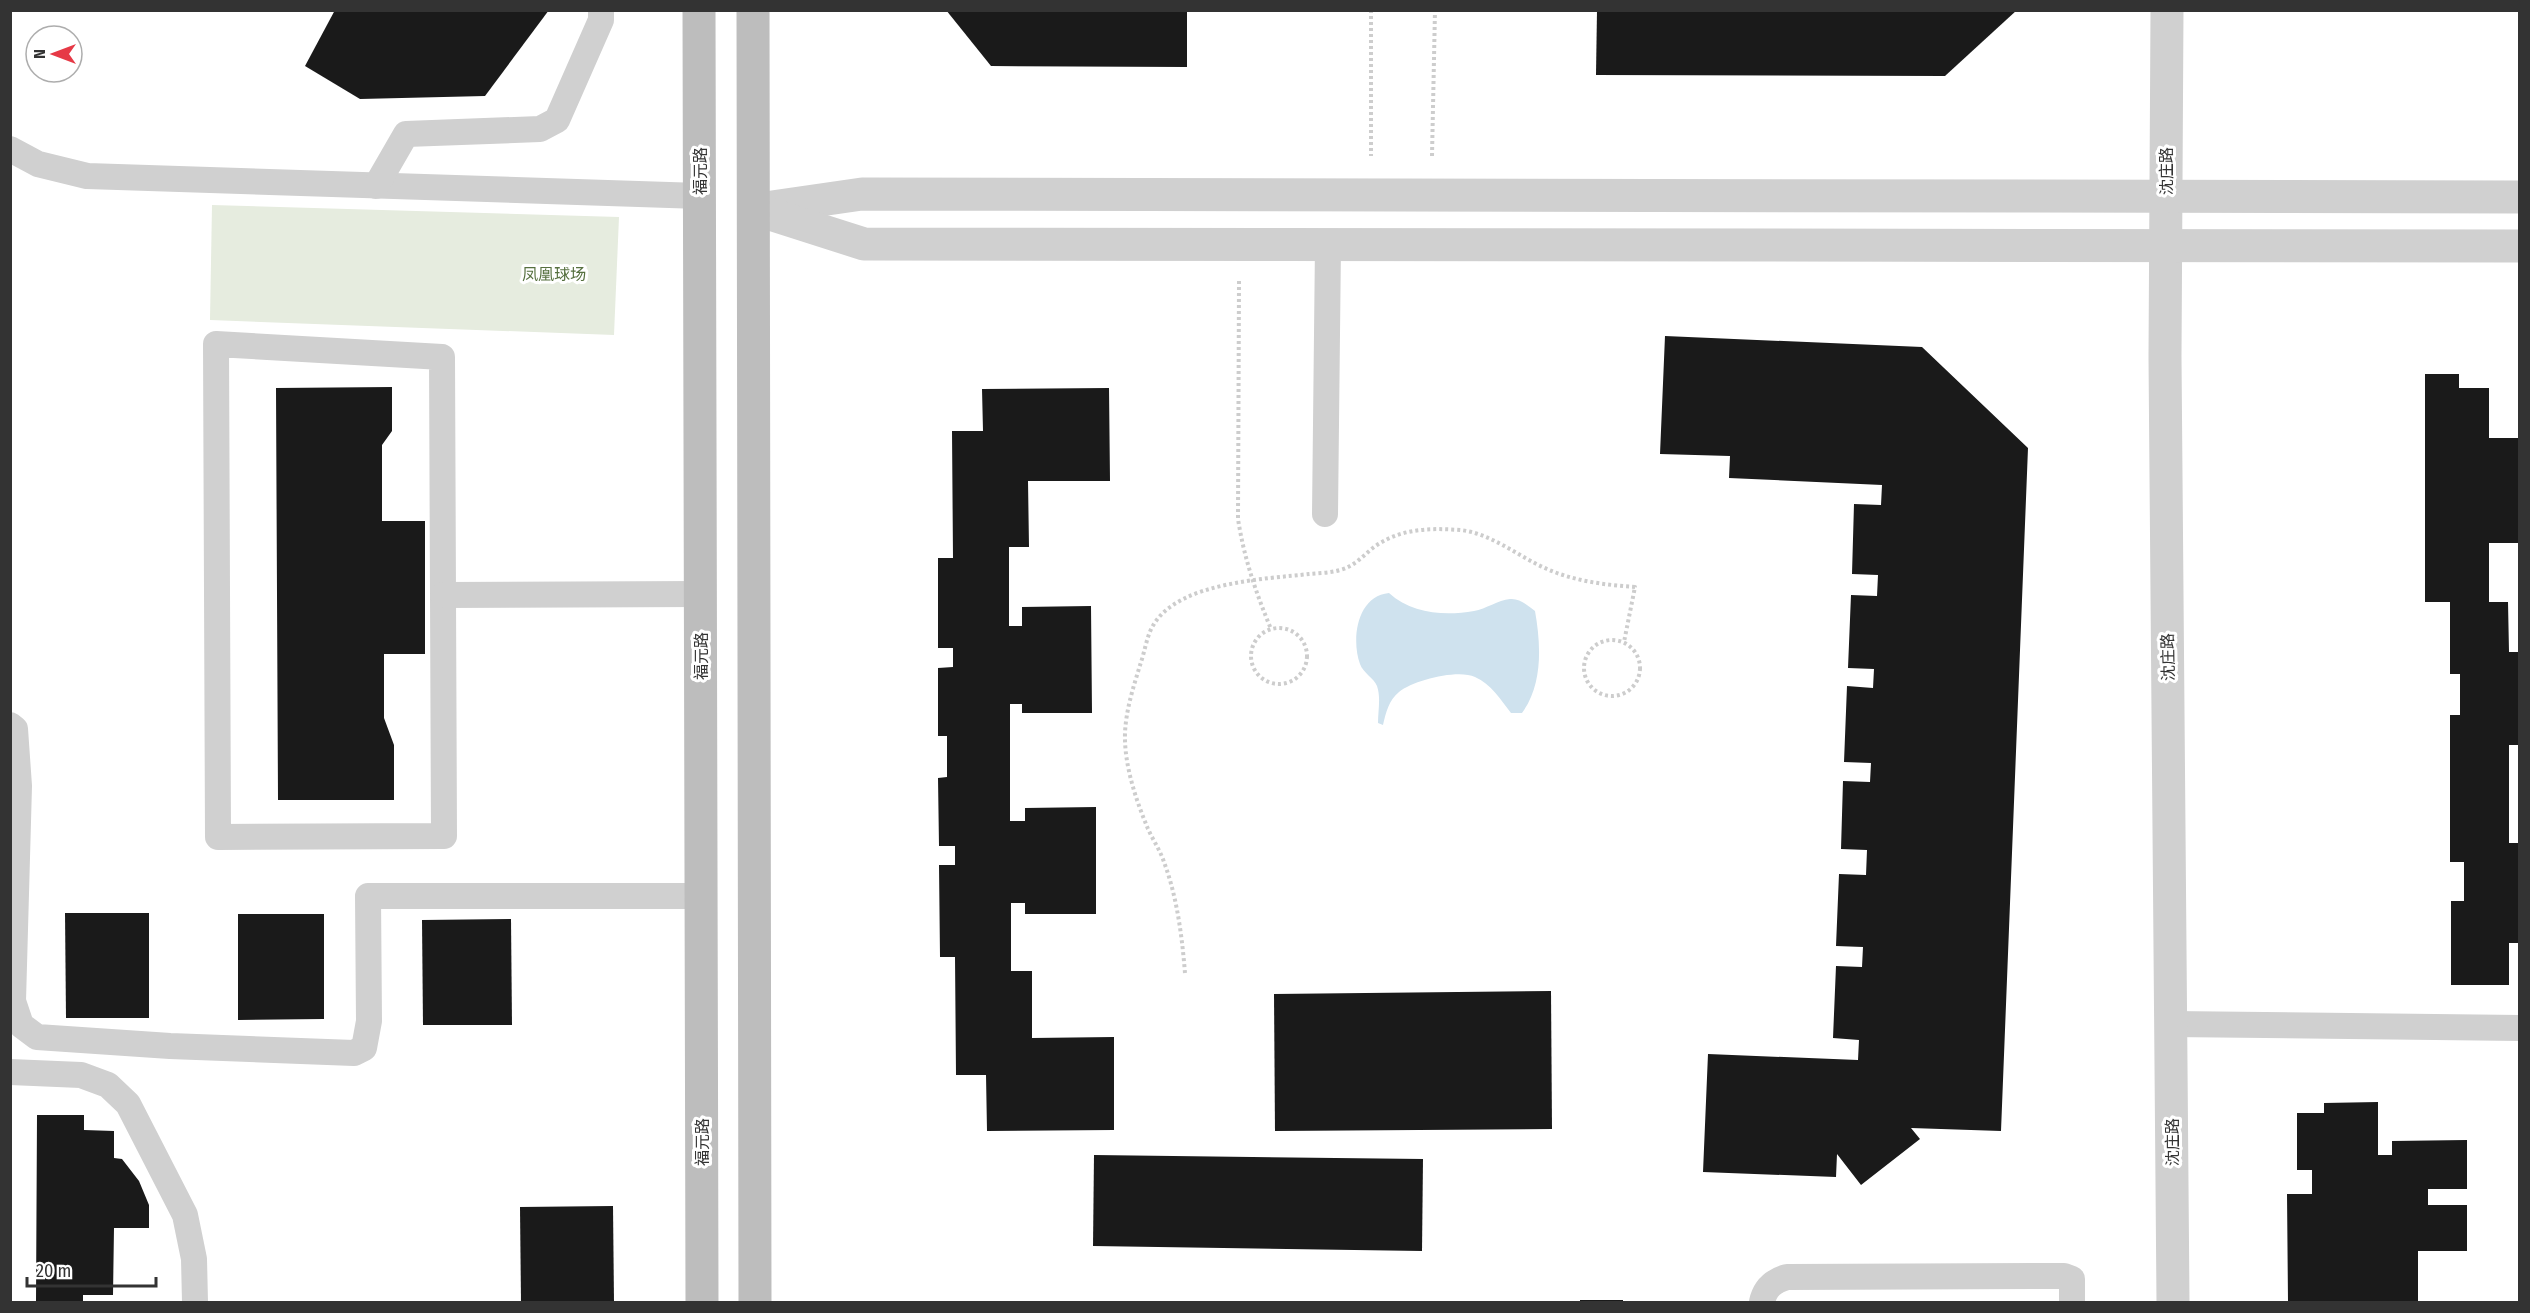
<svg xmlns="http://www.w3.org/2000/svg" width="2530" height="1313" viewBox="0 0 2530 1313" font-family="'Fira Sans Condensed','Noto Sans SC',sans-serif">
<style>
.green{fill:#e6ecdf}
.water{fill:#cfe2ee}
.building{fill:#1a1a1a}
.lines{fill:none;stroke-linecap:round;stroke-linejoin:round}
.path{stroke:#cdcdcd;stroke-width:4;stroke-dasharray:3 3;stroke-linecap:butt}
.service{stroke:#d0d0d0;stroke-width:26}
.minor{stroke:#d0d0d0;stroke-width:33}
.secondary{stroke:#bdbdbd;stroke-width:33}
.labels{text-anchor:middle;dominant-baseline:central;stroke-width:6;stroke-linejoin:round;paint-order:stroke}
.street-label{font-size:16px;fill:#333;stroke:#fff}
.park-label{font-size:16px;fill:#56703f;stroke:#fff}
</style>
<rect width="100%" height="100%" fill="#fff"/>
<path class="green" d="M212 205 619 217 614 335 210 320Z"/>
<path class="water" d="M1389 593C1412 614 1445 616 1474 611 1486 609 1498 600 1510 599 1520 598 1528 606 1535 611 1541 645 1543 684 1522 713H1511C1501 700 1491 684 1475 677 1458 669 1414 680 1399 692 1389 700 1386 712 1383 725L1378 723C1378 711 1381 697 1377 686 1374 678 1363 673 1360 664 1351 639 1357 596 1389 593Z"/>
<g class="building">
<path d="M335 10H549L485 96 360 99 305 66Z"/>
<path d="M946 10H1187V67L991 66Z"/>
<path d="M1597 10H2017L1945 76 1596 75Z"/>
<path d="M1665 336 1922 347 2028 448 2001 1131 1911 1128 1920 1139 1861 1185 1837 1154 1836 1177 1703 1172 1708 1054 1858 1060 1859 1040 1833 1038 1836 966 1862 967 1863 947 1836 946 1839 874 1866 875 1867 850 1841 849 1843 781 1870 782 1871 763 1844 762 1847 686 1873 688 1874 669 1848 668 1851 595 1877 596 1878 575 1852 574 1854 504 1881 505 1882 485 1729 478 1730 456 1660 454Z"/>
<path d="M2425 374H2459V388H2489V438H2520V543H2489V602H2508L2509 652H2520V745H2509V843H2520V943H2509V985H2451V901H2464V862H2450V715H2460V674H2450V602H2425Z"/>
<path d="M392 387V431L382 445V521H425V654H384V718L394 745V800H278L276 388Z"/>
<path d="M1109 388 1110 481H1028L1029 547H1009V626H1022V607L1091 606 1092 713H1022V704H1010V821H1025V808L1096 807V914H1025V903H1011V971H1032V1038L1114 1037V1130L987 1131 986 1075H956L955 957H940L939 865H955V846H939L938 778 947 777V736H938V668L953 667V648H938V558H953L952 431H983L982 389Z"/>
<path d="M65 913H149V1018H66Z"/>
<path d="M238 914H324V1019L238 1020Z"/>
<path d="M511 919 512 1025H423L422 920Z"/>
<path d="M1551 991 1552 1129 1275 1131 1274 994Z"/>
<path d="M2378 1102V1155H2392V1141L2467 1140V1189H2428V1205H2467V1251H2418V1302H2288L2287 1194H2312V1170H2297V1113H2324V1103Z"/>
<path d="M37 1115H84V1130L114 1131V1158L122 1159 139 1181 149 1205V1228H114L113 1295H83V1302H36Z"/>
<path d="M1094 1155 1423 1159 1422 1251 1093 1246Z"/>
<path d="M613 1206 614 1302H521L520 1207Z"/>
<rect x="1580" y="1300" width="43" height="2"/>
</g>
<g class="lines">
<g class="path">
<path d="M1371 10V156"/>
<path d="M1432 156 1435 10"/>
<path d="M1239 281 1238 519C1244 558 1256 593 1271 629"/>
<circle cx="1279" cy="656" r="28"/>
<circle cx="1612" cy="668" r="28"/>
<path d="M1185 973C1182 936 1177 897 1164 862 1160 850 1153 840 1148 829 1136 800 1124 765 1125 733 1126 709 1134 685 1141 662 1145 651 1147 634 1154 624 1180 582 1265 579 1309 574 1319 573 1330 573 1340 570 1356 566 1365 553 1377 545 1403 528 1431 528 1460 530 1491 533 1519 557 1547 569 1574 581 1605 585 1635 587L1624 642"/>
</g>
<g class="service">
<path d="M10 149 38 164 87 176 700 196"/>
<path d="M376 186 406 134 540 129 557 120 601 20V10"/>
<path d="M216 344 442 357 444 836 218 837Z"/>
<path d="M1325 514 1328 244"/>
<path d="M443 595 701 594"/>
<path d="M10 725 15 729 19 786 13 1001 21 1025 37 1037 170 1046 354 1053 364 1048 369 1021 368 896H702"/>
<path d="M2171 1024 2520 1028"/>
<path d="M10 1072 81 1075 108 1085 128 1104 185 1215 194 1259 195 1302"/>
<path d="M1762 1302C1765 1288 1773 1281 1787 1277L2064 1276 2072 1279V1302"/>
</g>
<g class="minor">
<path d="M2167 10 2165 357 2173 1302"/>
<path d="M765 208 862 194 2520 197"/>
<path d="M754 209 864 244 2520 246"/>
</g>
<g class="secondary">
<path d="M699 10 702 1302"/>
<path d="M753 10 755 1302"/>
</g>
</g>
<g class="labels">
<g class="street-label">
<text transform="translate(700 171) rotate(-90)">福元路</text>
<text transform="translate(2166 171) rotate(-90)">沈庄路</text>
<text transform="translate(701 656) rotate(-90)">福元路</text>
<text transform="translate(2168 657) rotate(-91)">沈庄路</text>
<text transform="translate(702 1142) rotate(-90)">福元路</text>
<text transform="translate(2172 1142) rotate(-90)">沈庄路</text>
</g>
<g class="park-label">
<text x="554" y="274">凤凰球场</text>
</g>
</g>
<rect width="2530" height="1313" fill="none" stroke="#333333" stroke-width="24"/>
<g transform="translate(54 54) rotate(270)"><circle r="28" fill="#ffffff" stroke="#adadad" stroke-width="1.5"/>
<path d="M0-4.5L10 22L0 15L-10 22Z" fill="#e63946"/>
<text y="-9" font-size="16" font-weight="bold" text-anchor="middle" fill="#333333">N</text>
</g>
<path d="M27 1277v9h129v-9" fill="none" stroke="#333333" stroke-width="3"/>
<text x="36" y="1277" font-size="18" fill="#333333" stroke="#ffffff" stroke-width="4.5" paint-order="stroke">20 m</text>
</svg>
